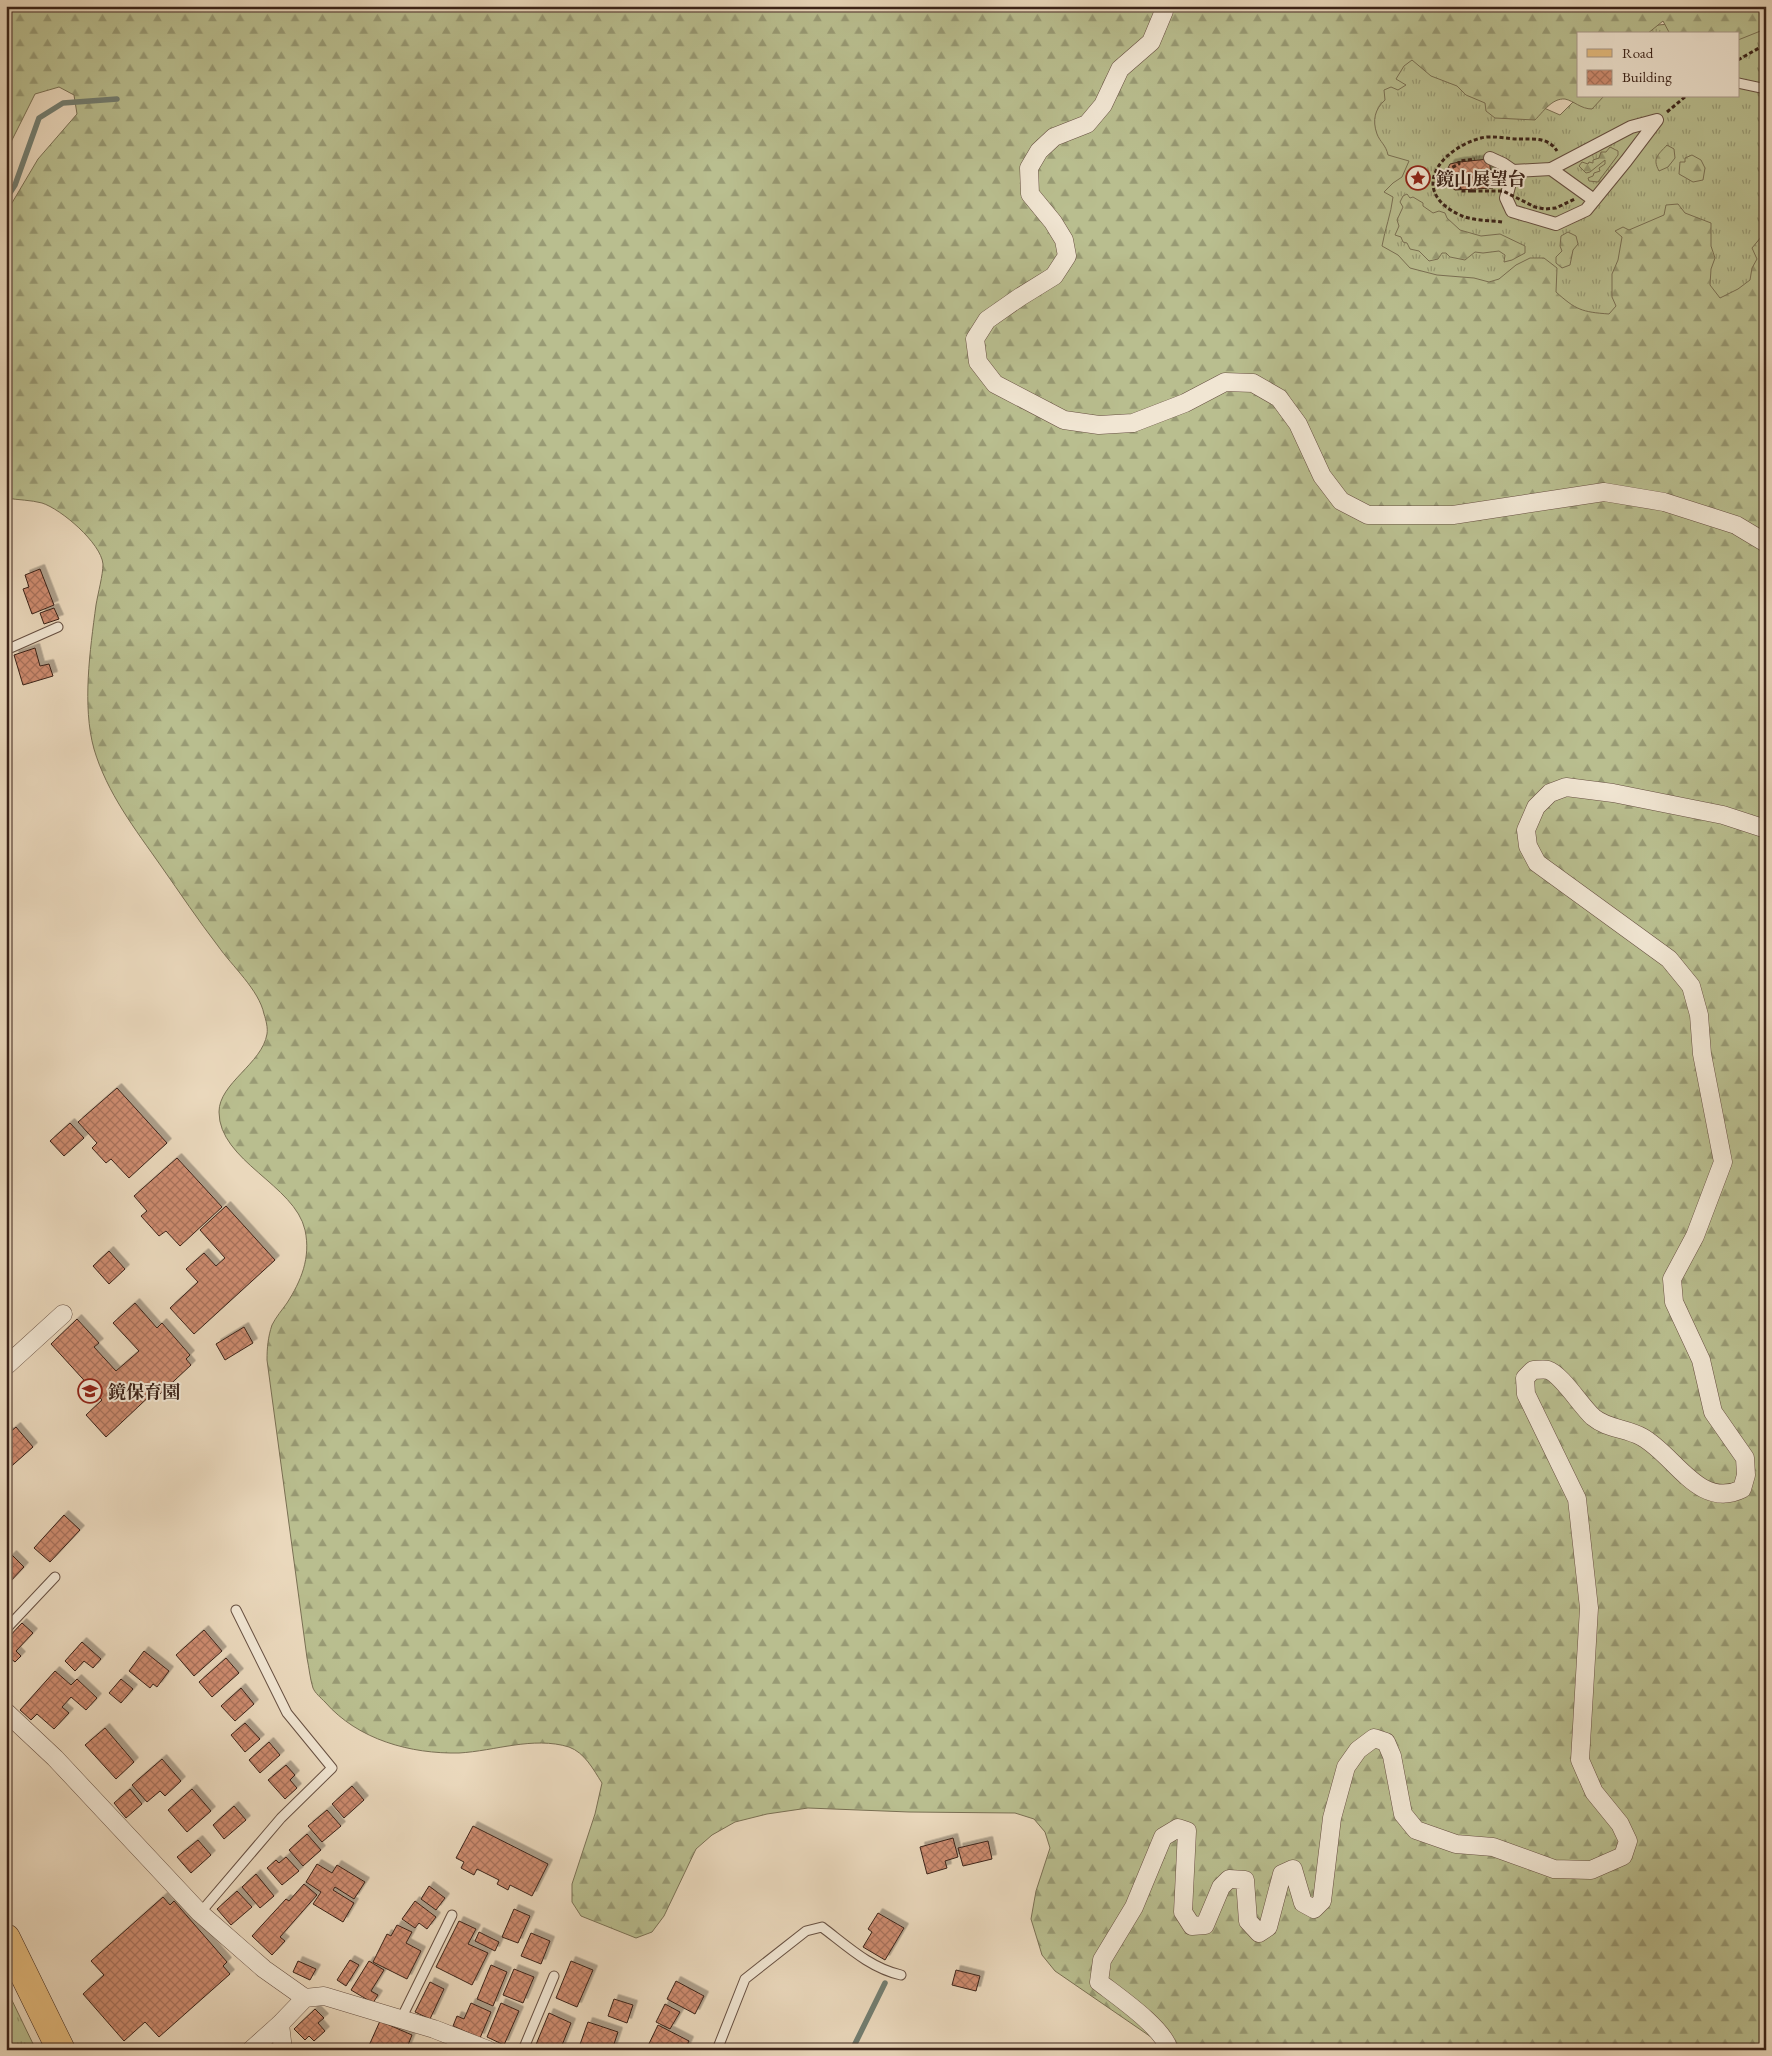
<svg xmlns="http://www.w3.org/2000/svg" width="1772" height="2056" viewBox="0 0 1772 2056" font-family="'EB Garamond','Noto Serif JP',serif">
<style>
.grass{fill:url(#grass-tufts);stroke:#7a7054}
.forest{fill:url(#forest-firs);stroke:#7a7054}
.lines{fill:none;stroke-linecap:round;stroke-linejoin:round}
.stream{stroke:#737e71;stroke-width:5.5}
.building{fill:url(#building-cross-hatch);stroke:#3b2319;filter:url(#shadow)}
.service-casing{stroke:#675042;stroke-width:11}
.pedestrian-casing{stroke:#675042;stroke-width:14}
.minor-casing{stroke:#675042;stroke-width:19}
.primary-casing{stroke:#3b2319;stroke-width:29}
.path{stroke:#3b2319;stroke-width:3;stroke-dasharray:4 2.5;stroke-linecap:butt}
.service{stroke:#f1e6d3;stroke-width:9}
.pedestrian{stroke:#f1e6d3;stroke-width:12}
.minor{stroke:#f1e6d3;stroke-width:18}
.primary{stroke:#e5bc7e;stroke-width:28}
.path-bridge{stroke:#3b2319;stroke-width:3;stroke-dasharray:4 2.5;stroke-linecap:butt}
.labels{text-anchor:middle;dominant-baseline:central;stroke-width:4;stroke-linejoin:round;paint-order:stroke}
.poi-label{font-size:18px;font-weight:bold;fill:#3b2319;stroke:#f1e6d3;text-anchor:start}
</style>
<defs>
<pattern id="grass-tufts" width="24" height="20" patternUnits="userSpaceOnUse" patternTransform="scale(1.25)"><rect width="24" height="20" fill="#b9be8f"/><path d="M3 7l-1-3M5 7V3M7 7l1-3M15 17l-1-3M17 17v-4M19 17l1-3" fill="none" stroke="#989a74"/></pattern>
<pattern id="forest-firs" width="22" height="20" patternUnits="userSpaceOnUse" patternTransform="scale(1.25)"><rect width="22" height="20" fill="#b9be8f"/><path d="M5 1l3.5 6h-7zM16 11l3.5 6h-7z" fill="#989a74"/></pattern>
<pattern id="building-cross-hatch" width="8" height="8" patternUnits="userSpaceOnUse" patternTransform="scale(1.25)"><rect width="8" height="8" fill="#ce8c70"/><path d="M0 0l8 8M0 8l8-8" fill="none" stroke="#a8725b"/></pattern>
<filter id="shadow"><feDropShadow dx="4.5" dy="-4.5" stdDeviation="0" flood-color="#0004"/></filter>
</defs>
<rect width="100%" height="100%" fill="#ead8bc"/>
<filter id="stains"><feTurbulence type="fractalNoise" baseFrequency=".004" numOctaves="4"/><feColorMatrix values="0 0 0 0 .2 0 0 0 0 .09 0 0 0 0 .02 0 0 0 .5 -.17"/></filter>
<radialGradient id="worn" r=".72"><stop offset=".6" stop-color="#630" stop-opacity="0"/><stop offset="1" stop-color="#630" stop-opacity=".3"/></radialGradient>
<g class="grass">
<path d="M1766 12V426L1368 285 1352 116 1407 48 1560 115 1579 96H1738V34H1639L1647 26 1760 16Z"/>
<path d="M6 1988 36 2050H6Z"/>
</g>
<g class="forest">
<path d="M6 6H1766V31L1763 30 1738 40V34H1670L1663 21 1647 34H1578V96H1604L1592 109C1581 109 1574 101 1565 99 1552 98 1543 112 1535 120L1495 118 1486 111 1485 103 1466 95 1457 86 1431 76 1412 60 1404 66 1396 79 1406 85 1398 90 1391 87 1384 90 1385 100C1375 109 1372 120 1377 134 1380 142 1386 145 1388 155L1409 161 1402 177 1393 183 1384 192 1393 197C1391 214 1385 229 1382 246L1398 255 1410 268 1437 275 1474 278 1489 282 1499 279 1516 265 1530 258H1544L1557 268 1556 292C1576 310 1582 312 1609 314L1616 306 1612 297V274L1618 260 1622 237 1615 231 1623 227 1629 230 1664 215 1666 205 1678 204 1685 213 1711 223V246L1715 258 1711 269 1710 285 1720 298 1738 289 1750 280 1752 268 1757 259 1752 248 1766 231V2050H1170L1055 1971 1042 1955 1031 1919 1036 1891 1050 1848 1045 1832 1034 1819 1015 1813 909 1812 808 1808 767 1814 735 1822 712 1835 696 1849 664 1916 652 1932 636 1938 581 1916 572 1902V1884L595 1814 602 1783C593 1769 585 1753 569 1747 533 1736 495 1751 459 1753 411 1754 358 1740 325 1702 321 1698 315 1693 313 1688 310 1679 309 1667 307 1658L267 1360C267 1348 268 1337 272 1325 276 1317 282 1310 287 1303 301 1281 311 1258 305 1230 295 1185 219 1161 219 1112 219 1083 262 1064 267 1034 268 1028 266 1020 264 1014 259 990 232 966 218 946 198 920 180 893 161 866 135 829 107 793 94 749 82 706 90 650 96 605 98 593 103 575 103 564 101 543 61 509 42 503 31 500 18 500 6 498V213L38 159 77 114 74 95 59 87 35 94 6 152Z"/>
<path d="M1667 145 1674 149 1675 158 1668 167 1659 171C1652 158 1658 155 1667 145Z"/>
<path d="M1610 147 1618 151V155L1598 182 1589 181 1588 178 1593 176 1594 173 1600 171 1599 168 1605 164V160L1590 172 1586 173 1579 166 1582 162 1588 164 1589 162 1593 163V160L1599 158 1601 152H1606Z"/>
<path d="M1692 155 1701 160 1705 168 1703 180 1693 182 1679 174 1680 162H1685V158Z"/>
<path d="M1407 194 1410 198 1413 197 1423 203V206L1433 213 1439 211 1445 213 1447 218 1460 230 1481 236 1500 234 1525 246V253L1512 260 1504 262 1505 255 1499 251 1483 253 1475 252 1465 260 1450 257 1446 253H1442L1438 259 1429 261 1419 251 1410 249 1407 243 1403 242 1401 237 1395 235 1399 226 1397 220 1403 207 1400 202 1403 196Z"/>
<path d="M1568 232 1576 236 1578 244 1573 250 1570 265 1562 268 1556 263V257L1562 251 1560 246 1561 236Z"/>
</g>
<g class="lines">
<g class="stream">
<path d="M6 199 15 185 39 118 63 103 117 99"/>
<path d="M852 2050 885 1983"/>
</g>
</g>
<g class="building">
<path d="M1489 159 1493 188 1455 190 1447 184 1444 176 1450 164 1459 162Z"/>
<path d="M40 569 54 605 32 614 23 589 29 587 25 575Z"/>
<path d="M54 608 59 619 44 624 40 613Z"/>
<path d="M35 648 40 666 49 664 53 676 23 685 14 655Z"/>
<path d="M117 1088 167 1143 129 1178 111 1159 106 1163 92 1148 97 1143 78 1122Z"/>
<path d="M70 1123 84 1138 64 1156 50 1141Z"/>
<path d="M177 1158 222 1207 180 1246 166 1231 159 1236 141 1216 147 1211 134 1196Z"/>
<path d="M226 1206 275 1260 194 1334 170 1308 198 1282 186 1269 204 1253 216 1266 225 1258 200 1230Z"/>
<path d="M109 1251 125 1269 109 1284 93 1266Z"/>
<path d="M135 1303 157 1328 162 1323 190 1355 186 1359 191 1365 160 1394 156 1390 106 1437 86 1415 102 1400 51 1344 77 1319 99 1343 94 1347 116 1371 139 1351 113 1323Z"/>
<path d="M244 1327 253 1343 225 1360 216 1344Z"/>
<path d="M16 1427 33 1447 6 1471V1430L9 1433Z"/>
<path d="M64 1515 80 1530 50 1562 34 1548Z"/>
<path d="M12 1555 24 1567 7 1585 6 1561Z"/>
<path d="M22 1623 33 1633 16 1651 21 1656 15 1662 10 1658 6 1663V1640Z"/>
<path d="M204 1630 222 1651 194 1676 176 1655Z"/>
<path d="M82 1642 101 1659 93 1668 84 1661 75 1671 65 1661Z"/>
<path d="M144 1651 169 1671 157 1687 153 1684 150 1688 129 1671Z"/>
<path d="M226 1658 239 1673 212 1697 199 1682Z"/>
<path d="M55 1671 71 1685 77 1679 97 1698 86 1710 71 1697 62 1707 69 1713 54 1729 37 1714 31 1720 20 1710Z"/>
<path d="M121 1679 133 1689 121 1703 109 1693Z"/>
<path d="M241 1688 254 1704 235 1721 221 1706Z"/>
<path d="M245 1723 260 1739 245 1752 231 1735Z"/>
<path d="M105 1728 134 1762 116 1779 85 1745Z"/>
<path d="M269 1742 280 1755 260 1773 249 1760Z"/>
<path d="M162 1759 181 1781 165 1796 160 1791 147 1802 132 1785Z"/>
<path d="M286 1765 295 1775 290 1780 297 1788 285 1799 268 1780Z"/>
<path d="M352 1786 364 1800 344 1818 332 1804Z"/>
<path d="M130 1789 142 1804 126 1818 114 1803Z"/>
<path d="M192 1789 211 1811 187 1832 168 1810Z"/>
<path d="M234 1806 246 1820 224 1839 213 1825Z"/>
<path d="M327 1810 341 1826 322 1842 308 1826Z"/>
<path d="M473 1826 548 1864 532 1896 510 1885 508 1890 497 1884 499 1880 477 1869 474 1875 461 1868 464 1862 456 1858Z"/>
<path d="M307 1834 321 1850 303 1866 289 1850Z"/>
<path d="M953 1838 958 1857 945 1861 947 1868 927 1874 920 1847Z"/>
<path d="M198 1840 211 1855 191 1873 177 1857Z"/>
<path d="M988 1841 992 1859 963 1866 958 1848Z"/>
<path d="M286 1857 299 1871 282 1885 267 1868 276 1860 279 1863Z"/>
<path d="M317 1864 332 1873 337 1865 365 1882 354 1899 335 1887 333 1890 354 1903 343 1922 313 1904 321 1892 306 1882Z"/>
<path d="M256 1874 274 1896 260 1908 242 1887Z"/>
<path d="M304 1884 317 1895 280 1937 285 1941 272 1955 252 1936 286 1899 289 1901Z"/>
<path d="M429 1886 445 1898 436 1910 421 1899Z"/>
<path d="M237 1891 252 1907 231 1925 217 1909Z"/>
<path d="M163 1897 170 1905 174 1901 227 1962 223 1966 230 1974 159 2037 145 2022 124 2041 83 1994 104 1975 91 1961Z"/>
<path d="M415 1901 436 1917 427 1929 419 1923 415 1928 402 1919Z"/>
<path d="M514 1909 530 1916 518 1943 502 1937Z"/>
<path d="M878 1913 904 1928 885 1960 863 1947 872 1932 868 1929Z"/>
<path d="M459 1921 476 1929 468 1944 488 1953 472 1985 436 1967Z"/>
<path d="M397 1925 412 1932 406 1943 421 1951 407 1979 373 1962 387 1934 391 1936Z"/>
<path d="M479 1932 499 1942 495 1951 475 1941Z"/>
<path d="M531 1933 550 1941 541 1964 521 1956Z"/>
<path d="M350 1960 359 1965 346 1986 337 1980Z"/>
<path d="M298 1961 316 1969 310 1980 293 1972Z"/>
<path d="M369 1961 384 1970 371 1991 378 1995 373 2003 351 1990Z"/>
<path d="M571 1961 593 1970 577 2007 556 1998Z"/>
<path d="M491 1965 507 1972 493 2006 477 1999Z"/>
<path d="M514 1969 534 1977 523 2003 503 1995Z"/>
<path d="M956 1970 980 1976 976 1991 952 1985Z"/>
<path d="M676 1981 704 1996 695 2014 667 1999Z"/>
<path d="M430 1982 444 1989 430 2019 415 2012Z"/>
<path d="M614 1999 633 2005 627 2023 608 2016Z"/>
<path d="M471 2003 491 2012 480 2038 453 2026 457 2016 464 2019Z"/>
<path d="M501 2003 519 2011 504 2045 487 2037Z"/>
<path d="M665 2004 680 2012 670 2029 656 2022Z"/>
<path d="M315 2009 324 2018 318 2023 325 2031 314 2041 309 2036 305 2040 294 2029Z"/>
<path d="M549 2013 571 2023 560 2050H541L535 2047Z"/>
<path d="M380 2021 412 2035 406 2050H367Z"/>
<path d="M588 2022 618 2032 612 2050H578Z"/>
<path d="M658 2025 689 2041 685 2050H646Z"/>
</g>
<g class="lines">
<g class="service-casing">
<g id="service">
<path d="M1738 83 1766 89"/>
<path d="M6 650 58 627"/>
<path d="M6 1629 55 1577"/>
<path d="M200 1913 281 1818 332 1768 287 1713 236 1610"/>
<path d="M401 2019 452 1915"/>
<path d="M523 2050 554 1976"/>
<path d="M717 2050 745 1979 806 1931 822 1927C847 1946 870 1968 901 1975"/>
</g>
</g>
<g class="pedestrian-casing">
<g id="pedestrian">
<path d="M1657 120 1626 161 1586 210 1556 224 1512 211 1506 198 1513 171 1551 169 1631 127Z"/>
<path d="M1490 158 1503 164 1513 171"/>
<path d="M1551 169 1594 200"/>
</g>
</g>
<g class="minor-casing">
<g id="minor">
<path d="M1164 6V11L1151 42 1120 69 1103 105 1087 124 1054 137 1039 151 1029 168 1030 194 1053 222 1064 240 1067 256 1054 276 1020 297 987 320 975 339 978 362 995 384 1064 420 1099 425 1133 423 1185 403 1225 382 1253 383 1279 398 1298 424 1322 476 1341 501 1368 515H1453L1604 492 1664 502 1736 525 1766 543"/>
<path d="M6 1366 63 1314"/>
<path d="M6 1712 55 1758 200 1913 264 1969 305 1998"/>
<path d="M280 2024 283 2050"/>
<path d="M251 2050 280 2024 305 1998 324 1996 434 2029 488 2050"/>
<path d="M1169 2050C1164 2028 1117 1996 1099 1982L1102 1960 1134 1907 1163 1837 1178 1828 1187 1831 1183 1912 1192 1926 1205 1925 1221 1887 1229 1879 1245 1880 1248 1921 1259 1933 1268 1927 1282 1874 1293 1869 1303 1903 1314 1909 1322 1901 1332 1818 1346 1767 1358 1750 1374 1738 1386 1742 1392 1756 1403 1814 1416 1830 1456 1844 1493 1847 1554 1869 1591 1870 1623 1856 1628 1841 1620 1824 1594 1792 1580 1760 1589 1608 1577 1499 1526 1394 1525 1378 1533 1370C1537 1370 1544 1369 1548 1370 1561 1374 1581 1406 1593 1417 1607 1429 1626 1428 1642 1437 1675 1455 1699 1510 1742 1489L1746 1475 1745 1458 1713 1412 1701 1360 1674 1302 1672 1279 1695 1236 1723 1162 1702 1054 1699 1015 1691 986 1669 959 1537 863 1528 846 1526 830 1536 807 1550 793 1566 787 1613 793 1723 815 1766 829"/>
</g>
</g>
<g class="primary-casing">
<path id="primary" d="M6 1938 61 2050"/>
</g>
<g class="path">
<path d="M1738 60 1766 44"/>
<path d="M1667 112 1686 96"/>
<path d="M1472 191H1460V188C1449 187 1444 179 1449 169L1459 164V161L1475 159"/>
<path d="M1502 222C1489 220 1472 221 1460 215 1408 191 1440 149 1481 138 1492 135 1508 139 1519 139 1534 139 1548 137 1557 151"/>
</g>
<use href="#service" class="service"/>
<use href="#pedestrian" class="pedestrian"/>
<use href="#minor" class="minor"/>
<use href="#primary" class="primary"/>
<path class="path-bridge" d="M1472 191H1503L1535 207 1545 209 1556 208 1575 199"/>
</g>
<defs>
<g id="sight-ring" transform="scale(1.25)"><circle r="9.5" fill="#f1e6d3" stroke="#8f2418" stroke-width="1.5"/><path d="M0-6L1.8-2.2L6-1.7L2.9 1.2L3.7 5.4L0 3.3L-3.7 5.4L-2.9 1.2L-6-1.7L-1.8-2.2Z" fill="#8f2418"/></g>
<g id="school-ring" transform="scale(1.25)"><circle r="9.5" fill="#f1e6d3" stroke="#8f2418" stroke-width="1.5"/><path d="M0-5L7-2L0 1L-7-2ZM-4 1L0 2.5L4 1V4Q0 6-4 4Z" fill="#8f2418"/></g>
</defs>
<g fill-rule="evenodd">
<use href="#sight-ring" x="1418" y="178"/>
<use href="#school-ring" x="90" y="1391"/>
</g>
<g class="labels">
<g class="poi-label">
<text x="1436" y="178">鏡山展望台</text>
<text x="108" y="1391">鏡保育園</text>
</g>
</g>
<rect width="1772" height="2056" fill="none" stroke="#ead8bc" stroke-width="25"/>
<rect x="8" y="8" width="1757" height="2041" fill="none" stroke="#3b2319" stroke-width="2.5"/>
<rect x="12" y="12" width="1747" height="2031" fill="none" stroke="#3b2319"/>
<rect x="1577" y="32" width="162" height="65" fill="#f1e6d3" stroke="#a89889"/>
<rect x="1587" y="49" width="25" height="8" fill="#e5bc7e" stroke="#a89889"/>
<text x="1622" y="58" font-size="15" fill="#3b2319">Road</text>
<rect x="1587" y="70" width="25" height="15" fill="url(#building-cross-hatch)" stroke="#a89889"/>
<text x="1622" y="82" font-size="15" fill="#3b2319">Building</text>
<rect width="100%" height="100%" filter="url(#stains)"/>
<rect width="100%" height="100%" fill="url(#worn)"/>
</svg>
